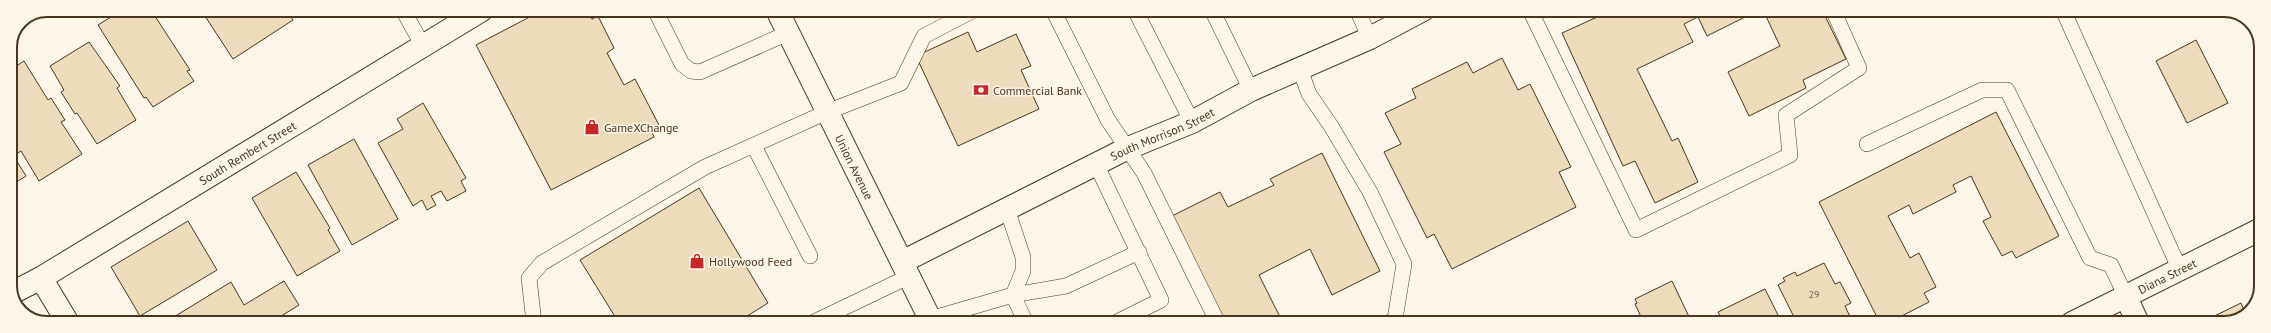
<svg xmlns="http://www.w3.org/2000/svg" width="2271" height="333" viewBox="0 0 2271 333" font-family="'PT Sans',sans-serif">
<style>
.building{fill:#ecdcbc;stroke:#4a3520}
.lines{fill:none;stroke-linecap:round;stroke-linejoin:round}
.service-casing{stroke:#4a3520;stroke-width:16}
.minor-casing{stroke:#4a3520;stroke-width:24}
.primary-casing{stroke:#4a3520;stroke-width:24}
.service{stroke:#fbf6e9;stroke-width:15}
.minor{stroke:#fbf6e9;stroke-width:22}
.primary{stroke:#fbf6e9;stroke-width:22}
.labels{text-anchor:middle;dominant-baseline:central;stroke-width:3;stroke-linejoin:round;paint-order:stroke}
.number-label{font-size:10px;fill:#725f47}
.poi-label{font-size:12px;fill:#4a3520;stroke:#fbf6e9;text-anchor:start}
.street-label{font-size:12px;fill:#4a3520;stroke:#fbf6e9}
.rim{fill:none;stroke:#4a3520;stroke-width:2}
</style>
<rect width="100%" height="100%" fill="#fbf6e9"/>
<g class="building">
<path d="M122 10H151L190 70 187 71 194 81 153 107 146 97 144 98 98 25Z"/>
<path d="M201 10H264L266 13 270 10H287L293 20 233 59Z"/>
<path d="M543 10H587L592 19 598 16 614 48 607 53 624 85 635 79 660 127 652 132 654 137 551 190 476 45Z"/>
<path d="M1616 10H1759L1707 36 1698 17 1684 24 1693 42 1637 69 1672 141 1678 138 1698 182 1655 203 1635 161 1623 166 1562 33 1606 13V15Z"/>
<path d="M1763 10H1825L1827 15 1825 16 1846 59 1803 80 1806 88 1749 116 1728 72 1780 46Z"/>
<path d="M968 32 977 52 1016 34 1031 66 1021 70 1039 109 958 146 916 56Z"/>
<path d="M2196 40 2228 103 2187 123 2156 61Z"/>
<path d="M89 42 120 86 117 88 136 120 97 144 77 113 75 114 61 92 64 90 50 66Z"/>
<path d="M1502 58 1518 90 1530 84 1571 167 1559 172 1576 207 1452 269 1434 234 1427 238 1384 152 1401 144 1385 113 1416 98 1412 89 1467 62 1473 73Z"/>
<path d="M24 61 48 100 51 98 65 120 61 122 82 154 39 181 21 151 18 153 10 140V70Z"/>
<path d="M423 103 466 178 461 181 466 191 447 201 441 191 431 196 436 205 427 210 422 200 413 206 378 143 403 129 397 119Z"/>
<path d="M1996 112 2059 236 2016 258 2012 251 2002 256 1983 221 1991 217 1971 176 1953 185 1956 192 1913 214 1909 205 1888 216 1910 258 1919 253 1936 287 1924 293 1929 302 1888 323H1880L1819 202Z"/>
<path d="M354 139 398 219 352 245 308 165Z"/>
<path d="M10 150 26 176 10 186Z"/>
<path d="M1322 153 1380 271 1332 295 1310 249 1259 275 1283 323H1223L1170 217 1220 192 1228 207 1274 185 1270 179Z"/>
<path d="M296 172 330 228 328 230 340 251 297 276 252 198Z"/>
<path d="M699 188 768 303 736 323H619L580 260Z"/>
<path d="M188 221 217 270 140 316 111 267Z"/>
<path d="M1824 263 1835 284 1840 282 1851 303 1845 306 1853 323H1797L1778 285 1785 281 1783 278 1795 272 1797 276Z"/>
<path d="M284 281 299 305 270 323H164L231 282 244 305Z"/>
<path d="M1672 281 1692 323H1647L1644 318 1642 319 1635 304 1637 303 1635 299Z"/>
<path d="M1765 289 1782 323H1724L1718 312Z"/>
<path d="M2241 303 2246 315 2224 323H2200Z"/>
</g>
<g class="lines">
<g class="service-casing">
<g id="service">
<path d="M403 10 423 46"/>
<path d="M655 10 682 64 691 71 700 72 788 33"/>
<path d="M1053 10 1108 120 1144 173 1218 323"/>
<path d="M1135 10 1192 122"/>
<path d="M1212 10 1251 90"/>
<path d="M1357 10 1370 38"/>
<path d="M1530 10 1636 230 1790 155 1786 115 1859 68 1833 10"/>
<path d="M2063 10 2180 270"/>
<path d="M1300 69 1309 94 1331 126 1370 192 1404 264 1395 319 1389 323"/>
<path d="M1867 144 1982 90H2007L2090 258 2111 265 2126 297"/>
<path d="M754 146 810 256"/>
<path d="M1096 164 1161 300 1115 323"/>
<path d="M1007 209 1023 257V271L1013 295"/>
<path d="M1013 295 1066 286 1139 252"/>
<path d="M930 319 1013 295 1026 323"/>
<path d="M534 323 529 278 542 263 705 167 827 112 901 83 924 36 974 10"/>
<path d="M812 323 910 276"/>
</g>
</g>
<g class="minor-casing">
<g id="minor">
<path id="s1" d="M902 262 1126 149 1192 122 1251 90 1370 38 1423 10"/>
<path d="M41 278 68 323"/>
<path id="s2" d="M12 293 41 278 482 10"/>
<path d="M2126 297 2138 323"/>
<path id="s3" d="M2072 323 2261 229"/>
</g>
</g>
<g class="primary-casing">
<g id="primary">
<path id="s4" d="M777 10 932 323"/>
</g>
</g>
<use href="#service" class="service"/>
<use href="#minor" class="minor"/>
<use href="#primary" class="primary"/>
</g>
<defs>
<g id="bank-bare" transform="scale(1.2)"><path d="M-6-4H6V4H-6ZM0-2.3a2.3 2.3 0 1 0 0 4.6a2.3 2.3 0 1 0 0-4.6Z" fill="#c62828" stroke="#fbf6e9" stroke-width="2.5" paint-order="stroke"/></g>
<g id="shop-bare" transform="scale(1.2)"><path d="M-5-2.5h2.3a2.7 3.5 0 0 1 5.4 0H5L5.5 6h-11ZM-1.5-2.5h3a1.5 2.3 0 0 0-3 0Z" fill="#c62828" stroke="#fbf6e9" stroke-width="2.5" paint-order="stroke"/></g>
</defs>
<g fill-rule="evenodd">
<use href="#bank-bare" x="981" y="90"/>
<use href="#shop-bare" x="592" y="127"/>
<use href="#shop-bare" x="697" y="261"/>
</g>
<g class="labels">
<g class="number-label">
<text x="1814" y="294">29</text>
</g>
<g class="poi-label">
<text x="993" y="90">Commercial Bank</text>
<text x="604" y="127">GameXChange</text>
<text x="709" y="261">Hollywood Feed</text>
</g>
<g class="street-label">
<text stroke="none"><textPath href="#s1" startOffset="290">South Morrison Street</textPath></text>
<text stroke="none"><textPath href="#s2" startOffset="274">South Rembert Street</textPath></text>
<text stroke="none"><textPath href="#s4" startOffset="175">Union Avenue</textPath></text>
<text stroke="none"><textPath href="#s3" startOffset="106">Diana Street</textPath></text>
</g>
</g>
<path d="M0 0H2271V333H0ZM47 17H2224A30 30 0 0 1 2254 47V286A30 30 0 0 1 2224 316H47A30 30 0 0 1 17 286V47A30 30 0 0 1 47 17Z" fill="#fbf6e9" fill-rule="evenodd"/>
<path class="rim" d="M47 17H2224A30 30 0 0 1 2254 47V286A30 30 0 0 1 2224 316H47A30 30 0 0 1 17 286V47A30 30 0 0 1 47 17Z"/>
</svg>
